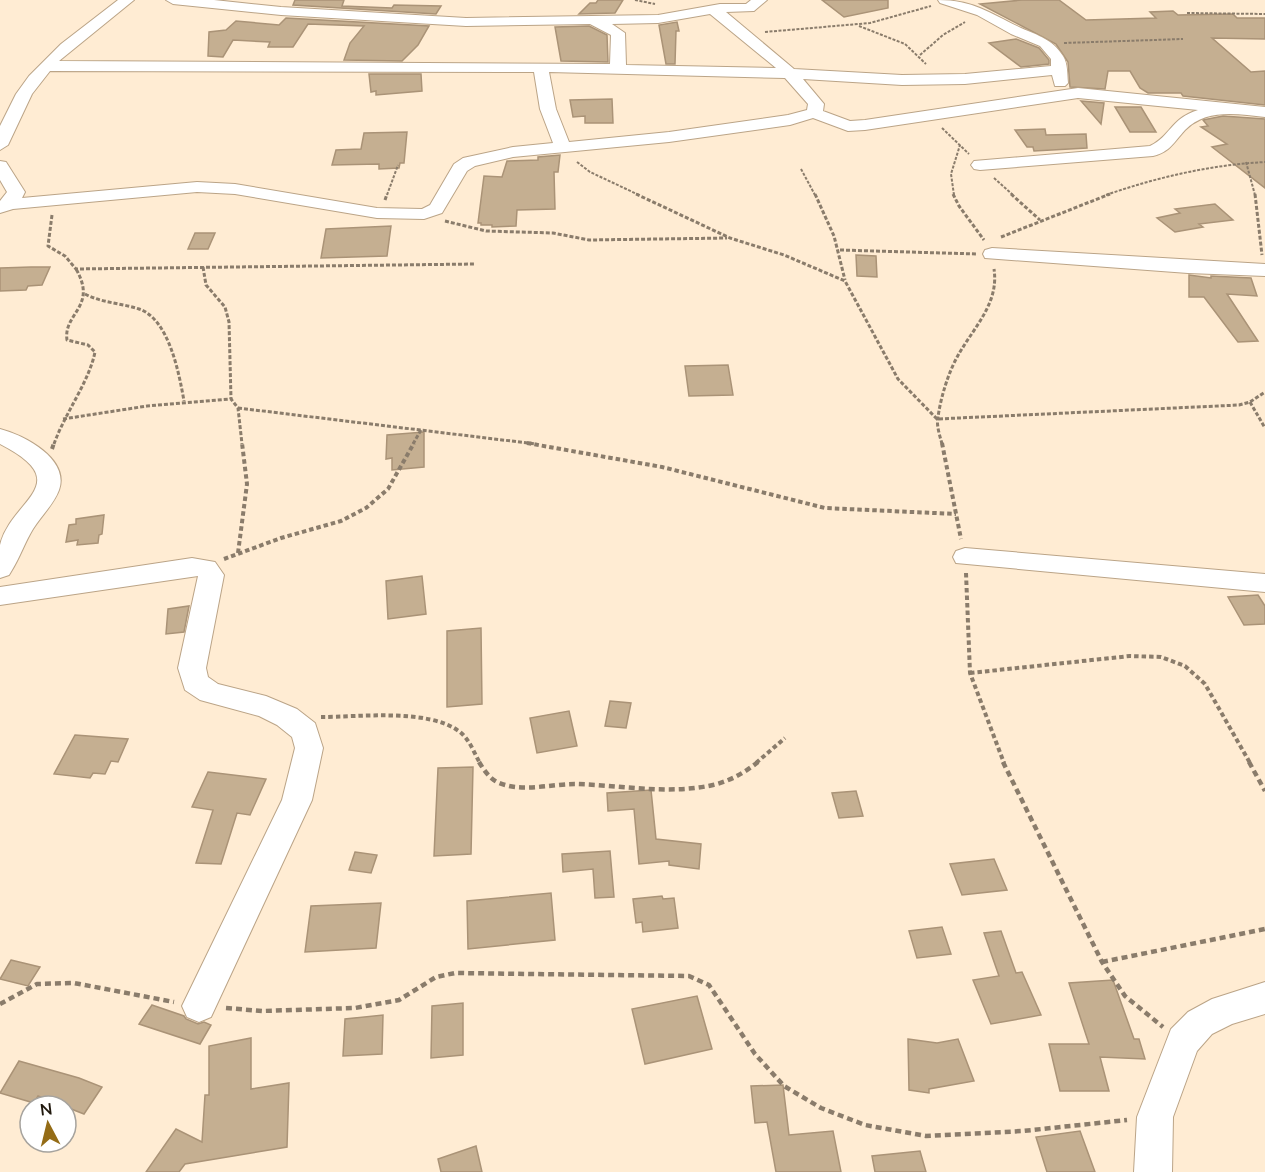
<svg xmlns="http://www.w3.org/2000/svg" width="1265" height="1172" viewBox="0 0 1265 1172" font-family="Lato,sans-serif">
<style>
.building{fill:#c5af91;stroke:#aa9377;stroke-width:1.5}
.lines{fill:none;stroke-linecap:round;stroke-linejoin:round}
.street-casing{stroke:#bba487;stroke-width:2}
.path-far3{stroke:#8a7c6b;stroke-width:2;stroke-dasharray:3 1.5;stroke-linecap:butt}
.path-far2{stroke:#8a7c6b;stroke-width:3;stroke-dasharray:4 2;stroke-linecap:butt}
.path-far1{stroke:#8a7c6b;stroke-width:4;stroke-dasharray:4.5 3;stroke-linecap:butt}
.path{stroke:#8a7c6b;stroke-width:4.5;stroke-dasharray:6 4;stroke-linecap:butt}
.street{fill:#fff;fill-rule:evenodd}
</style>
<rect width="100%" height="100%" fill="#ffecd3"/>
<g class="building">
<path d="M295 0H344L342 6 392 8 394 5 441 6 436 14 293 5Z"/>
<path d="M598 0H623L615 13 579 14 590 3H596Z"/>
<path d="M822 0H888V8L844 17Z"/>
<path d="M1022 0H1059L1086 20 1156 18 1150 12 1173 11 1178 15 1233 14 1237 18H1265V39L1212 38 1251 72 1265 71V105L1183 96 1181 93H1148L1140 88 1130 71H1108L1105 89 1070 87 1068 62 1056 44 980 4Z"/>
<path d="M286 18 429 26 418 45 402 61 344 60 350 43 364 26 308 24 293 47H268L270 42 233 40 223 57 208 56 209 32 226 30 236 21 279 25Z"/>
<path d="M677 22 679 31H676L675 64H666L659 25Z"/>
<path d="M589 26 607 35 608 62 561 61 555 27Z"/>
<path d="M1016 39 1039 48 1049 60V64L1021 67 989 43Z"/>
<path d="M369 74H421L422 91 376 95V91L371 92Z"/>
<path d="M612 99 613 123H585V116L573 117 570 100Z"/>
<path d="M1081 101 1104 103 1101 124Z"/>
<path d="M1115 107H1141L1156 132H1130Z"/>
<path d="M1223 116 1265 119V188L1212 147 1227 144 1201 127 1208 126 1203 120Z"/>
<path d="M1045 129 1046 135 1086 134 1087 148 1034 151 1033 147H1027L1015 130Z"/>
<path d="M407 132 404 163H400L399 168 379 169V164L332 165 336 150 361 149 364 133Z"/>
<path d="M560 155 558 172H554L555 209 517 210 516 226 492 227V225H481V223H478L484 176 502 177 507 161 538 160V157Z"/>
<path d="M1215 204 1233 220 1199 224 1203 227 1175 232 1157 218 1180 213 1175 209Z"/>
<path d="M391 226 387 256 321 258 326 229Z"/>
<path d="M195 233H215L208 249H188Z"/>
<path d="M856 255 876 256 877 277 857 276Z"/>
<path d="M31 267H50L42 285 28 286 26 290 0 291V268Z"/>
<path d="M1189 275 1211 278V276L1251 278 1257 296 1227 294 1258 341 1238 342 1204 297H1189Z"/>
<path d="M728 365 733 395 689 396 685 366Z"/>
<path d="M424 432V467L392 470V458L386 459 387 435Z"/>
<path d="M104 515 102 534 99 535 98 543 77 545 78 540 66 542 69 525 76 524V519Z"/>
<path d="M422 576 426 614 388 619 386 581Z"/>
<path d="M1258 595 1265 606V624L1244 625 1228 597Z"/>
<path d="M189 606 184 632 166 634 168 609Z"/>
<path d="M481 628 482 704 447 707V631Z"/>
<path d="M610 701 631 703 626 728 605 726Z"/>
<path d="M569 711 577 746 537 753 530 718Z"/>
<path d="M75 735 128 739 118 762 111 761 105 774 93 773 90 778 54 774Z"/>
<path d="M473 767 471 854 434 856 438 768Z"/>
<path d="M208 772 266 779 250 815 237 813 221 864 196 863 213 810 192 807Z"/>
<path d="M651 790 656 839 701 844 699 869 669 865V861L639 864 634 809 608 811 607 793Z"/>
<path d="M856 791 863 816 839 818 832 793Z"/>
<path d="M610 851 614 897 595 898 593 869 563 872 562 854Z"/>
<path d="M355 852 377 855 371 873 349 870Z"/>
<path d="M994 859 1007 890 962 895 950 864Z"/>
<path d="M551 893 555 940 468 949 467 901Z"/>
<path d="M662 896 663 899 674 898 678 928 643 932 642 922 636 923 633 899Z"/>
<path d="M381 903 376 948 305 952 311 906Z"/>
<path d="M942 927 951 954 917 958 909 931Z"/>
<path d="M1001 931 1016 973 1022 972 1041 1015 991 1024 973 980 999 976 984 933Z"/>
<path d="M11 960 40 967 28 986 0 979Z"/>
<path d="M1113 980 1134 1039H1139L1145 1059 1100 1057 1109 1091H1060L1049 1044H1089L1069 983Z"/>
<path d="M697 996 712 1049 645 1064 632 1009Z"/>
<path d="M463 1003V1055L431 1058 432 1006Z"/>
<path d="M152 1005 184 1016 186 1019 198 1024 204 1022 211 1025 200 1044 139 1024Z"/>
<path d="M383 1015 382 1054 343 1056 345 1019Z"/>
<path d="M251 1038V1089L289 1083 287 1147 185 1164 179 1172H146L176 1129 202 1142 205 1095H209V1046Z"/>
<path d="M908 1039 937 1043 958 1039 974 1081 929 1089V1093L909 1090Z"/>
<path d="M19 1061 79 1078 102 1087 84 1114 38 1096 34 1103 0 1093Z"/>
<path d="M783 1085 789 1135 833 1131 841 1172H776L767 1122 755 1123 751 1086Z"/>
<path d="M1080 1131 1095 1172H1047L1036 1137Z"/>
<path d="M476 1146 482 1172H441L438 1159Z"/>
<path d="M920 1151 926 1172H875L872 1156Z"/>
</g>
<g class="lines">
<g class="street-casing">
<g id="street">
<path d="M118 0H134L59 61 610 64 611 35 590 24 466 26 281 15 173 4 166 0H214L281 7 466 18 658 15 720 4H746L751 0H767L754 11 726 12 794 69 902 75 965 74 1051 66V59L1040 46 1011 34 977 15 940 3 938 0C974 0 991 14 1021 28 1039 36 1052 39 1063 56 1068 64 1067 74 1068 83L1065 86H1055L1052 75 965 84 902 85 803 79 824 104 823 111 850 121 865 120 1078 88 1265 107V117C1238 114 1206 108 1185 130 1174 142 1170 152 1153 156L980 170 974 169 971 165 974 161 1150 146C1171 136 1170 119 1198 110L1078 98 865 130 848 131 813 118 790 125 669 142 513 157 475 166 467 171 442 213 424 219 377 218 235 194 197 192 13 209 0 213V201L7 192 0 180V161L6 162 25 192 22 198 197 182 235 184 377 208 422 209 430 205 454 164 463 158 513 147 553 143 540 109 534 72 50 71 32 94 8 145 0 150V126L16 94 29 76 61 44ZM710 14 776 68 626 65 625 33 612 24 658 23ZM549 72 785 78 808 104 807 110 788 115 669 132 569 142 556 109Z"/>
<path d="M992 248 1265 264V276L1188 273 985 258 983 254 985 250Z"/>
<path d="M0 429C24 435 70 459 59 490 54 504 41 516 33 529 25 542 20 557 12 570L9 575 0 578C0 568 0 555 0 545 11 499 78 484 0 444Z"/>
<path d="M965 548 1265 574V592L956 563 953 557 956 551Z"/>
<path d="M192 558 215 562 224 575 206 668 208 677 218 684 266 696 297 709 315 723 323 748 312 800 211 1017 199 1022 187 1017 182 1006 282 800 295 748 292 737 277 725 259 716 200 700 185 690 178 668 198 576 0 605V587Z"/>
<path d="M1265 982V1014L1232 1024 1212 1034 1197 1051 1173 1117 1172 1172H1134L1137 1117 1171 1029 1188 1012 1212 999Z"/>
</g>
</g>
<g class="path-far3">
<path d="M635 0 655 4"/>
<path d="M1187 13 1265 14"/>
<path d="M859 26 905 44 926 64"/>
<path d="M765 32 870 23 931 6"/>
<path d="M1064 43 1183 39"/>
<path d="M920 55 943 35 965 22"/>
<path d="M942 128 969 154"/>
<path d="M577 162 590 172 639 195"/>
<path d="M1246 162 1255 195"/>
<path d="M801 169 815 195"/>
<path d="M994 178 1013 195"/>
<path d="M387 195 398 165"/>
<path d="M954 195 951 174 960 145"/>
<path d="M1106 195C1158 177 1210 165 1265 162"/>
</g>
<g class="path-far2">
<path d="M636 194 730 238 784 255 845 281 898 379 937 419 1239 405 1250 402 1265 392"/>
<path d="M815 194 834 236 845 280"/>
<path d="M953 194 959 206 984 240"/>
<path d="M1011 194 1040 220"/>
<path d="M1255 194 1262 255"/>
<path d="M385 200 387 194"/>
<path d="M52 215 48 246 65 256 76 269 474 264"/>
<path d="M445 221 486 231 553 233 589 240 727 238"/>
<path d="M1001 237 1110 194"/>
<path d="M840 250 977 254"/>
<path d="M203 267 206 285 225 307 229 322 231 399"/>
<path d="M85 294C102 303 121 303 139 309 169 319 179 373 184 401"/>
<path d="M1250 402 1265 428"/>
<path d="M238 408 536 444"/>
<path d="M63 419 147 406 231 399 238 408 242 444"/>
<path d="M54 444C65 413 89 382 95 352L88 345 67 340C63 313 98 307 76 269"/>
<path d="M413 444 421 430"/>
<path d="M942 444C940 436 936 425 938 417 941 396 949 370 960 352 976 325 999 302 994 269"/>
</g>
<g class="path-far1">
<path d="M527 443 662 467 825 508 956 514"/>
<path d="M942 443 961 539"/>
<path d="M52 449 54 443"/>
<path d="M238 553 247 484 242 443"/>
<path d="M224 559 281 538 341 521 366 508 388 489 414 443"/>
<path d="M966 573 970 673 1004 763"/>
<path d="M970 673 1130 656 1161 657 1185 666 1205 684 1250 763"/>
<path d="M321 717C359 717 429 708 460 732 470 740 474 753 480 763"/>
<path d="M756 763 785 738"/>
</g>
<g class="path">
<path d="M479 762C484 770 489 778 497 782 520 793 551 784 575 784 620 785 668 795 713 785 730 781 744 773 758 762"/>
<path d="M1003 762 1102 962 1125 996 1163 1027"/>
<path d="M1249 762 1265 791"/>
<path d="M1102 962 1265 929"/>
<path d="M0 1004 37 984 74 983 174 1002"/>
<path d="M226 1008 262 1011 355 1008 399 1000 436 977 455 973 689 976 709 985 755 1054 784 1086 821 1108 865 1125 926 1136 1023 1131 1127 1120"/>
</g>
<use href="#street" class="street"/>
</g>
<g transform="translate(48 1124) rotate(353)"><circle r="28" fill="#ffffff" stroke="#a6a39e" stroke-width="1.5"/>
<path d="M0-4.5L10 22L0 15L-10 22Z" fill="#946c16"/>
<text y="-9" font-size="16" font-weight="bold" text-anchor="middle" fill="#20180d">N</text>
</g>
</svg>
